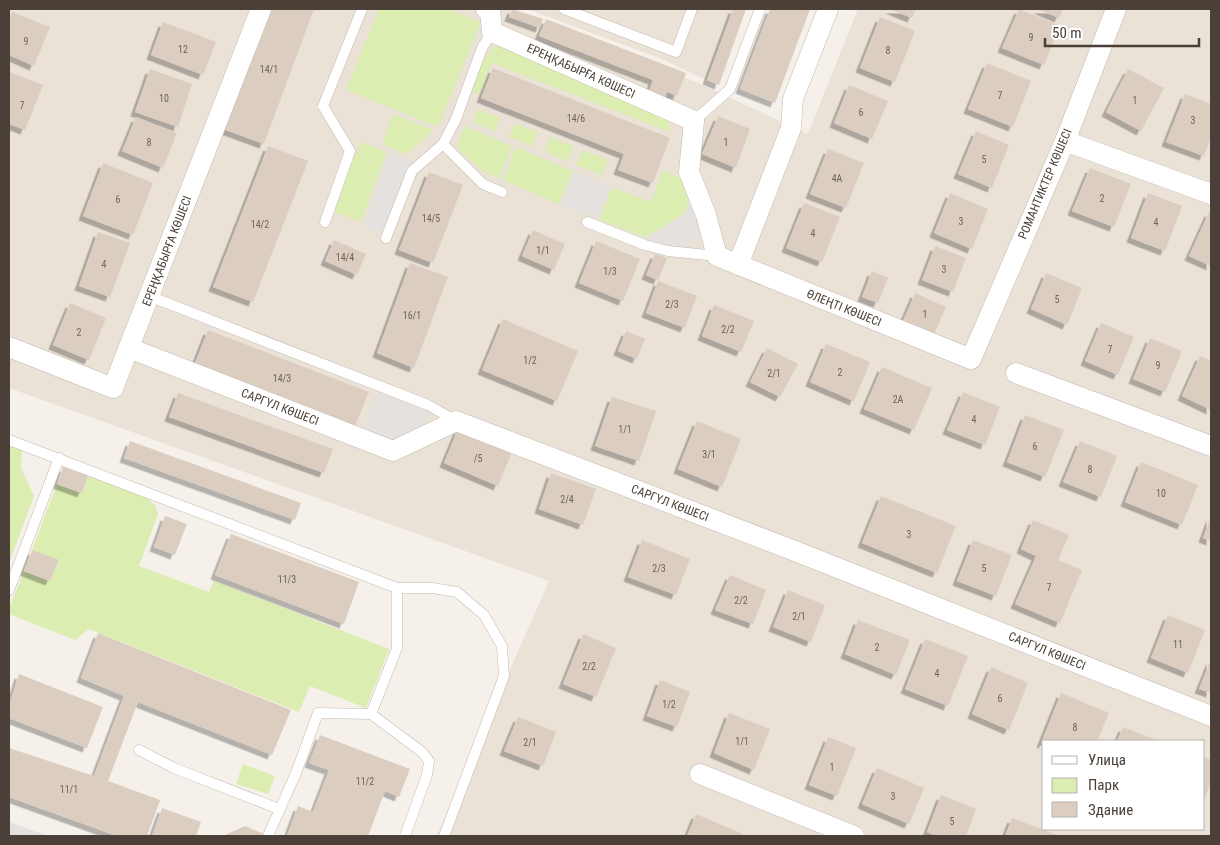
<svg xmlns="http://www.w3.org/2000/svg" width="1220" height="845" viewBox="0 0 1220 845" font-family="'Roboto Condensed',sans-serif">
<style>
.residential{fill:#eae1d7;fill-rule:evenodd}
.green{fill:#dbedb0}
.parking{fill:#e4e1de}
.building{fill:#dccdc1;filter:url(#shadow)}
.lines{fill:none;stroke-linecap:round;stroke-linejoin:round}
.lane-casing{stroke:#c6b9ae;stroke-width:11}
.street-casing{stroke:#c6b9ae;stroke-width:21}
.lane{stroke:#fff;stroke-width:10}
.street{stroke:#fff;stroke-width:20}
.labels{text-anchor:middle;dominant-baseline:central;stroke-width:5;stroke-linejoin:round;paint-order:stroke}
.number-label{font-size:10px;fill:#6f635a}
.street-label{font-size:12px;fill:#4b4037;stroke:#fff}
</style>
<defs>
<filter id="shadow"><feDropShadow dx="-4.5" dy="4.5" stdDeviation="0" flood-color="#0004"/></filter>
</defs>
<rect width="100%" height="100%" fill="#f6f0ea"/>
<g class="residential">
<path d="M9 9H506L698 83 808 134 858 9H1211V836H437L549 581 9 388ZM1044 741H1204V829H1044Z"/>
<path d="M527 9H733L707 80 659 58Z"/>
</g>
<g class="green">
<path d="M379 9H447L481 22 438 127 346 90Z"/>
<path d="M500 45 665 108 670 132 492 63 480 94 472 91C478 76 483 50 500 45Z"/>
<path d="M478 109 500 118 495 131 473 122Z"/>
<path d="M393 114 434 130 407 154 382 145Z"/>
<path d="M515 124 538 132 532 146 509 137Z"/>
<path d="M465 126 512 146 499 178 484 172 456 147Z"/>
<path d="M550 137 573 146 567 161 545 152Z"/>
<path d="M360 142 387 152 361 222 334 212Z"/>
<path d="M516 147 573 171 559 204 503 180Z"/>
<path d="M583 150 608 160 602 175 576 165Z"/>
<path d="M663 171 685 179 693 189 683 215 645 237 599 220 612 187 651 202Z"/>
<path d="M9 445 22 450 21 468 34 496 9 563Z"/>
<path d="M88 476 146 498 155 505 158 514 139 566 209 592 214 581 389 649 366 708 310 686 299 712 89 629 75 640 9 614V609L24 571 50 581 59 561 32 550 57 484 82 493Z"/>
<path d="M243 764 275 776 268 794 236 784Z"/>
</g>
<g class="parking">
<path d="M390 154 410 161 383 233 364 225Z"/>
<path d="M574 171 611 187 598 219 561 204Z"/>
<path d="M694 191 702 233 697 239 685 246 677 247 647 238 685 216Z"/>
<path d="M380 387 436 408 399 448 363 433Z"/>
<path d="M9 822 48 836H9Z"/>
</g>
<g class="building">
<path d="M268 9H314L264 144 223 129Z"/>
<path d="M512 9 543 19 540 28 509 17Z"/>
<path d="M733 9H746L719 85 707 80Z"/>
<path d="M770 9H810L775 103 740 89Z"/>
<path d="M890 9H916L912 18Z"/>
<path d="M1019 9 1060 26 1044 65 1002 48Z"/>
<path d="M1038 9H1063L1059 18Z"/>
<path d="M12 12 50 27 34 66 9 55V20Z"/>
<path d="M880 17 915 31 895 82 860 68Z"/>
<path d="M546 19 686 73 677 96 667 92 663 102 647 96 653 80 539 36Z"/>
<path d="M163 22 216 42 203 75 151 55Z"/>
<path d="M987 63 1031 81 1013 127 968 109Z"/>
<path d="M493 68 670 138 653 183 618 170 624 154 481 98Z"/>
<path d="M150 69 192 84 178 127 135 112Z"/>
<path d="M1128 69 1164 88 1141 131 1106 112Z"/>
<path d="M9 72 43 85 25 130 9 124Z"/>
<path d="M849 85 888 101 872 139 834 123Z"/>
<path d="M1185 94 1211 104V137L1204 156 1166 142Z"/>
<path d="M718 116 750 129 736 168 702 154Z"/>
<path d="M136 117 177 133 163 168 122 151Z"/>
<path d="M976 131 1009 145 992 188 958 174Z"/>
<path d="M268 146 308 161 253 302 213 287Z"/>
<path d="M828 149 864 163 846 208 810 194Z"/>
<path d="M103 163 153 183 133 235 83 216Z"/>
<path d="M1090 168 1131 184 1114 227 1072 211Z"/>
<path d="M429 172 463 185 433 263 399 250Z"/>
<path d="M950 193 988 209 972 249 934 233Z"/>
<path d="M1148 193 1182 206 1165 251 1131 238Z"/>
<path d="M804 203 840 217 822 262 786 248Z"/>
<path d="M1209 212 1211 213V266L1189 256Z"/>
<path d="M533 230 565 244 554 270 522 256Z"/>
<path d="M98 232 130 243 110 297 79 286Z"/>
<path d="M334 240 366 254 357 275 325 261Z"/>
<path d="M596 241 640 259 623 301 579 283Z"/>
<path d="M935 246 966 258 953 292 922 280Z"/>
<path d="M655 254 667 258 658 280 646 275Z"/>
<path d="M410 263 448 277 414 368 377 353Z"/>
<path d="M872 271 888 278 878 303 862 297Z"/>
<path d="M1046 273 1082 288 1067 325 1031 309Z"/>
<path d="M658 281 697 296 685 328 646 313Z"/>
<path d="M915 293 946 307 934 334 903 321Z"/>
<path d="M70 303 106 318 89 360 53 345Z"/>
<path d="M714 305 754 321 741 352 702 336Z"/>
<path d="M503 319 578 351 557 401 482 370Z"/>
<path d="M1101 323 1134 337 1118 375 1085 361Z"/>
<path d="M208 330 369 392 355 426 195 363Z"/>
<path d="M626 331 645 339 637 359 618 351Z"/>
<path d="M1150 338 1182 351 1165 392 1133 379Z"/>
<path d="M826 344 870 362 854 401 810 382Z"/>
<path d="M767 348 798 364 780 397 750 382Z"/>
<path d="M1200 356 1211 361V410L1182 396Z"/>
<path d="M882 367 932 388 914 430 864 409Z"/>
<path d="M963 392 1000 407 985 445 947 430Z"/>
<path d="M178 393 333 449 324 473 169 417Z"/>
<path d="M612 397 656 411 639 461 595 446Z"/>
<path d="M1025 415 1064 430 1045 477 1007 462Z"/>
<path d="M697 421 741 439 722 487 678 469Z"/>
<path d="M458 429 512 452 498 486 444 463Z"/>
<path d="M130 441 301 503 295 520 124 458Z"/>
<path d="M1080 441 1117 456 1101 497 1063 482Z"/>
<path d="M1141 462 1198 485 1182 525 1125 502Z"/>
<path d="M63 467 88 476 82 493 57 484Z"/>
<path d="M551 473 596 489 583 525 539 509Z"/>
<path d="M881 496 956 526 937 573 862 543Z"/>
<path d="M165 516 187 524 175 555 154 547Z"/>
<path d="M1211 516V541L1203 538Z"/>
<path d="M1033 520 1069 535 1058 560 1082 570 1060 623 1015 604 1036 556 1021 549Z"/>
<path d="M231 534 359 582 344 624 215 575Z"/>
<path d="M642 540 690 559 676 595 628 577Z"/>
<path d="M973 540 1012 555 996 596 957 581Z"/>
<path d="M32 550 59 560 50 581 24 571Z"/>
<path d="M730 575 766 590 753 624 715 610Z"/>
<path d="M788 590 825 605 811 642 773 627Z"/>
<path d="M1168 615 1205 630 1188 673 1151 658Z"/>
<path d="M858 620 910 640 896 675 845 654Z"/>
<path d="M98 633 291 710 272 755 138 702 108 781 160 800 147 836H117L9 797V748L94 776 124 696 81 678Z"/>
<path d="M583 634 616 648 596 697 563 684Z"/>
<path d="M925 639 968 656 948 706 905 689Z"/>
<path d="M1211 659V693L1199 689Z"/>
<path d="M991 667 1028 683 1009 730 972 714Z"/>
<path d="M19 674 103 707 87 748 9 718V706Z"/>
<path d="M660 680 690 692 677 727 647 716Z"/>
<path d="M1061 693 1109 713 1097 741H1044V744L1041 743Z"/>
<path d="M729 713 770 729 754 770 714 753Z"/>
<path d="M518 717 556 732 543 766 504 751Z"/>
<path d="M1123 727 1159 741H1117Z"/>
<path d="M320 735 410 769 399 797 385 791 368 836H287L298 806 313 812 329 770 309 763Z"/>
<path d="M828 737 856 748 837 796 809 785Z"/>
<path d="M1204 757 1211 760V782L1204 800Z"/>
<path d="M877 768 924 788 909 824 862 804Z"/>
<path d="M941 795 976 809 966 836H937L927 832Z"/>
<path d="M162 808 201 822 196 836H152Z"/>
<path d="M696 814 743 834 742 836H687Z"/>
<path d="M1012 818 1060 836H1005Z"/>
<path d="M245 826 264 834 263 836H223Z"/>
</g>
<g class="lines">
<g class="lane-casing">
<g id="lane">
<path d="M564 9 676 52 692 9"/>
<path d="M694 121 730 89 760 9"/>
<path d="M443 144 483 184 502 192"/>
<path d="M325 222 350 151 323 106 362 9"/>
<path d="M587 222 645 245 668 251 717 256"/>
<path d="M386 238 412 171 443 144 456 119 482 48 492 32"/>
<path d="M149 296 428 405 456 421"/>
<path d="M9 440 397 588V648L371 714 318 713 296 773 268 836"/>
<path d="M397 588H432L457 592 484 615 502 646 504 676 444 836"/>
<path d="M9 590 59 458"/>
<path d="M371 714 422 752 429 761 427 775 405 836"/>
<path d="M139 750 174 768 279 809"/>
</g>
</g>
<g class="street-casing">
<g id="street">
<path d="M486 9 490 10 492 32 694 121 689 172 706 215 717 256 971 359 1065 141 1116 9"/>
<path d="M1065 141 1211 194"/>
<path d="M738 265 791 128 793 99 828 9"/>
<path d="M9 347 113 388 261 9"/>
<path d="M129 348 393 451 456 421 795 551 1211 716"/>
<path d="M1016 373 1211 446"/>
<path d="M700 774 854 836"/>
</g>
</g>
<use href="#lane" class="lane"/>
<use href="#street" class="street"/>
</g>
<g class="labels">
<g class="number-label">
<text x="1031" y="37">9</text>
<text x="26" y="41">9</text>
<text x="183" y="49">12</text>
<text x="888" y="50">8</text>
<text x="269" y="69">14/1</text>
<text x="1000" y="95">7</text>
<text x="164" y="98">10</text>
<text x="1135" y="100">1</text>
<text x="22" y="105">7</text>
<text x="861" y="112">6</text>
<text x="576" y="118">14/6</text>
<text x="1193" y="120">3</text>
<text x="149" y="142">8</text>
<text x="726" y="142">1</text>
<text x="984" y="159">5</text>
<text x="837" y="178">4А</text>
<text x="1102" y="198">2</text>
<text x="118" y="199">6</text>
<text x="431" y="218">14/5</text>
<text x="961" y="221">3</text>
<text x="1156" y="222">4</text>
<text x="260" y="224">14/2</text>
<text x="813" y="233">4</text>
<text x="543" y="250">1/1</text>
<text x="345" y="257">14/4</text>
<text x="104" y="264">4</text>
<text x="944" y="269">3</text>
<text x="610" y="271">1/3</text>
<text x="1057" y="299">5</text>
<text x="672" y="304">2/3</text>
<text x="925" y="314">1</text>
<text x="412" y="315">16/1</text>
<text x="728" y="329">2/2</text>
<text x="79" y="332">2</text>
<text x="1110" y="349">7</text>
<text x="530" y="360">1/2</text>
<text x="1158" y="365">9</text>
<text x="840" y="372">2</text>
<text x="774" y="373">2/1</text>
<text x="282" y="378">14/3</text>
<text x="898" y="399">2А</text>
<text x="974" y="419">4</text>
<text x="625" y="429">1/1</text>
<text x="1035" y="446">6</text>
<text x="709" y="454">3/1</text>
<text x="478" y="458">/5</text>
<text x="1090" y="469">8</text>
<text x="1161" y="493">10</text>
<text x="567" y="499">2/4</text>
<text x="909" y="534">3</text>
<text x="659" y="568">2/3</text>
<text x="984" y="568">5</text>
<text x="287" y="579">11/3</text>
<text x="1049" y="587">7</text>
<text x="741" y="600">2/2</text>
<text x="799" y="616">2/1</text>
<text x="1178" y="644">11</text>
<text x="877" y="647">2</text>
<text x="589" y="666">2/2</text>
<text x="937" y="673">4</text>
<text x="1000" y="698">6</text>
<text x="669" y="704">1/2</text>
<text x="1075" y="727">8</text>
<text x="742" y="741">1/1</text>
<text x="530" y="742">2/1</text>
<text x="832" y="767">1</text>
<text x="365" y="781">11/2</text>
<text x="69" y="789">11/1</text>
<text x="893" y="796">3</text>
<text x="952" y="821">5</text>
</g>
<g class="street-label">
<text transform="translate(581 71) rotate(24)">ЕРЕҢҚАБЫРҒА КӨШЕСІ</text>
<text transform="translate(1045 184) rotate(-67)">РОМАНТИКТЕР КӨШЕСІ</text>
<text transform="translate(167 251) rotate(-69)">ЕРЕҢҚАБЫРҒА КӨШЕСІ</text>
<text transform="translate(844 308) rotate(22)">ӨЛЕҢТІ КӨШЕСІ</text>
<text transform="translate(280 407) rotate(21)">САРГҮЛ КӨШЕСІ</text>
<text transform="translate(670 503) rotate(21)">САРГҮЛ КӨШЕСІ</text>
<text transform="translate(1047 651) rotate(22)">САРГҮЛ КӨШЕСІ</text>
</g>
</g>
<rect width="1220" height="845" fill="none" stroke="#4b4037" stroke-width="20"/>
<rect x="1042" y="740" width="162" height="90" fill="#ffffff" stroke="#b7b3af"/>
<rect x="1052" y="756" width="25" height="8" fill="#ffffff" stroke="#b7b3af"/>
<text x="1088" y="765" font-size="15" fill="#4b4037">Улица</text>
<rect x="1052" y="778" width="25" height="15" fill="#dbedb0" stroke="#b7b3af"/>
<text x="1088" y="790" font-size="15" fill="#4b4037">Парк</text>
<rect x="1052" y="802" width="25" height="15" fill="#dccdc1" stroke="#b7b3af"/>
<text x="1088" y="815" font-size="15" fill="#4b4037">Здание</text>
<path d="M1045 38v8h154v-8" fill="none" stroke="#4b4037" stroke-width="2.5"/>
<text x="1052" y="38" font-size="15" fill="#4b4037" stroke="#ffffff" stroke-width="4" paint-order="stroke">50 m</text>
</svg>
